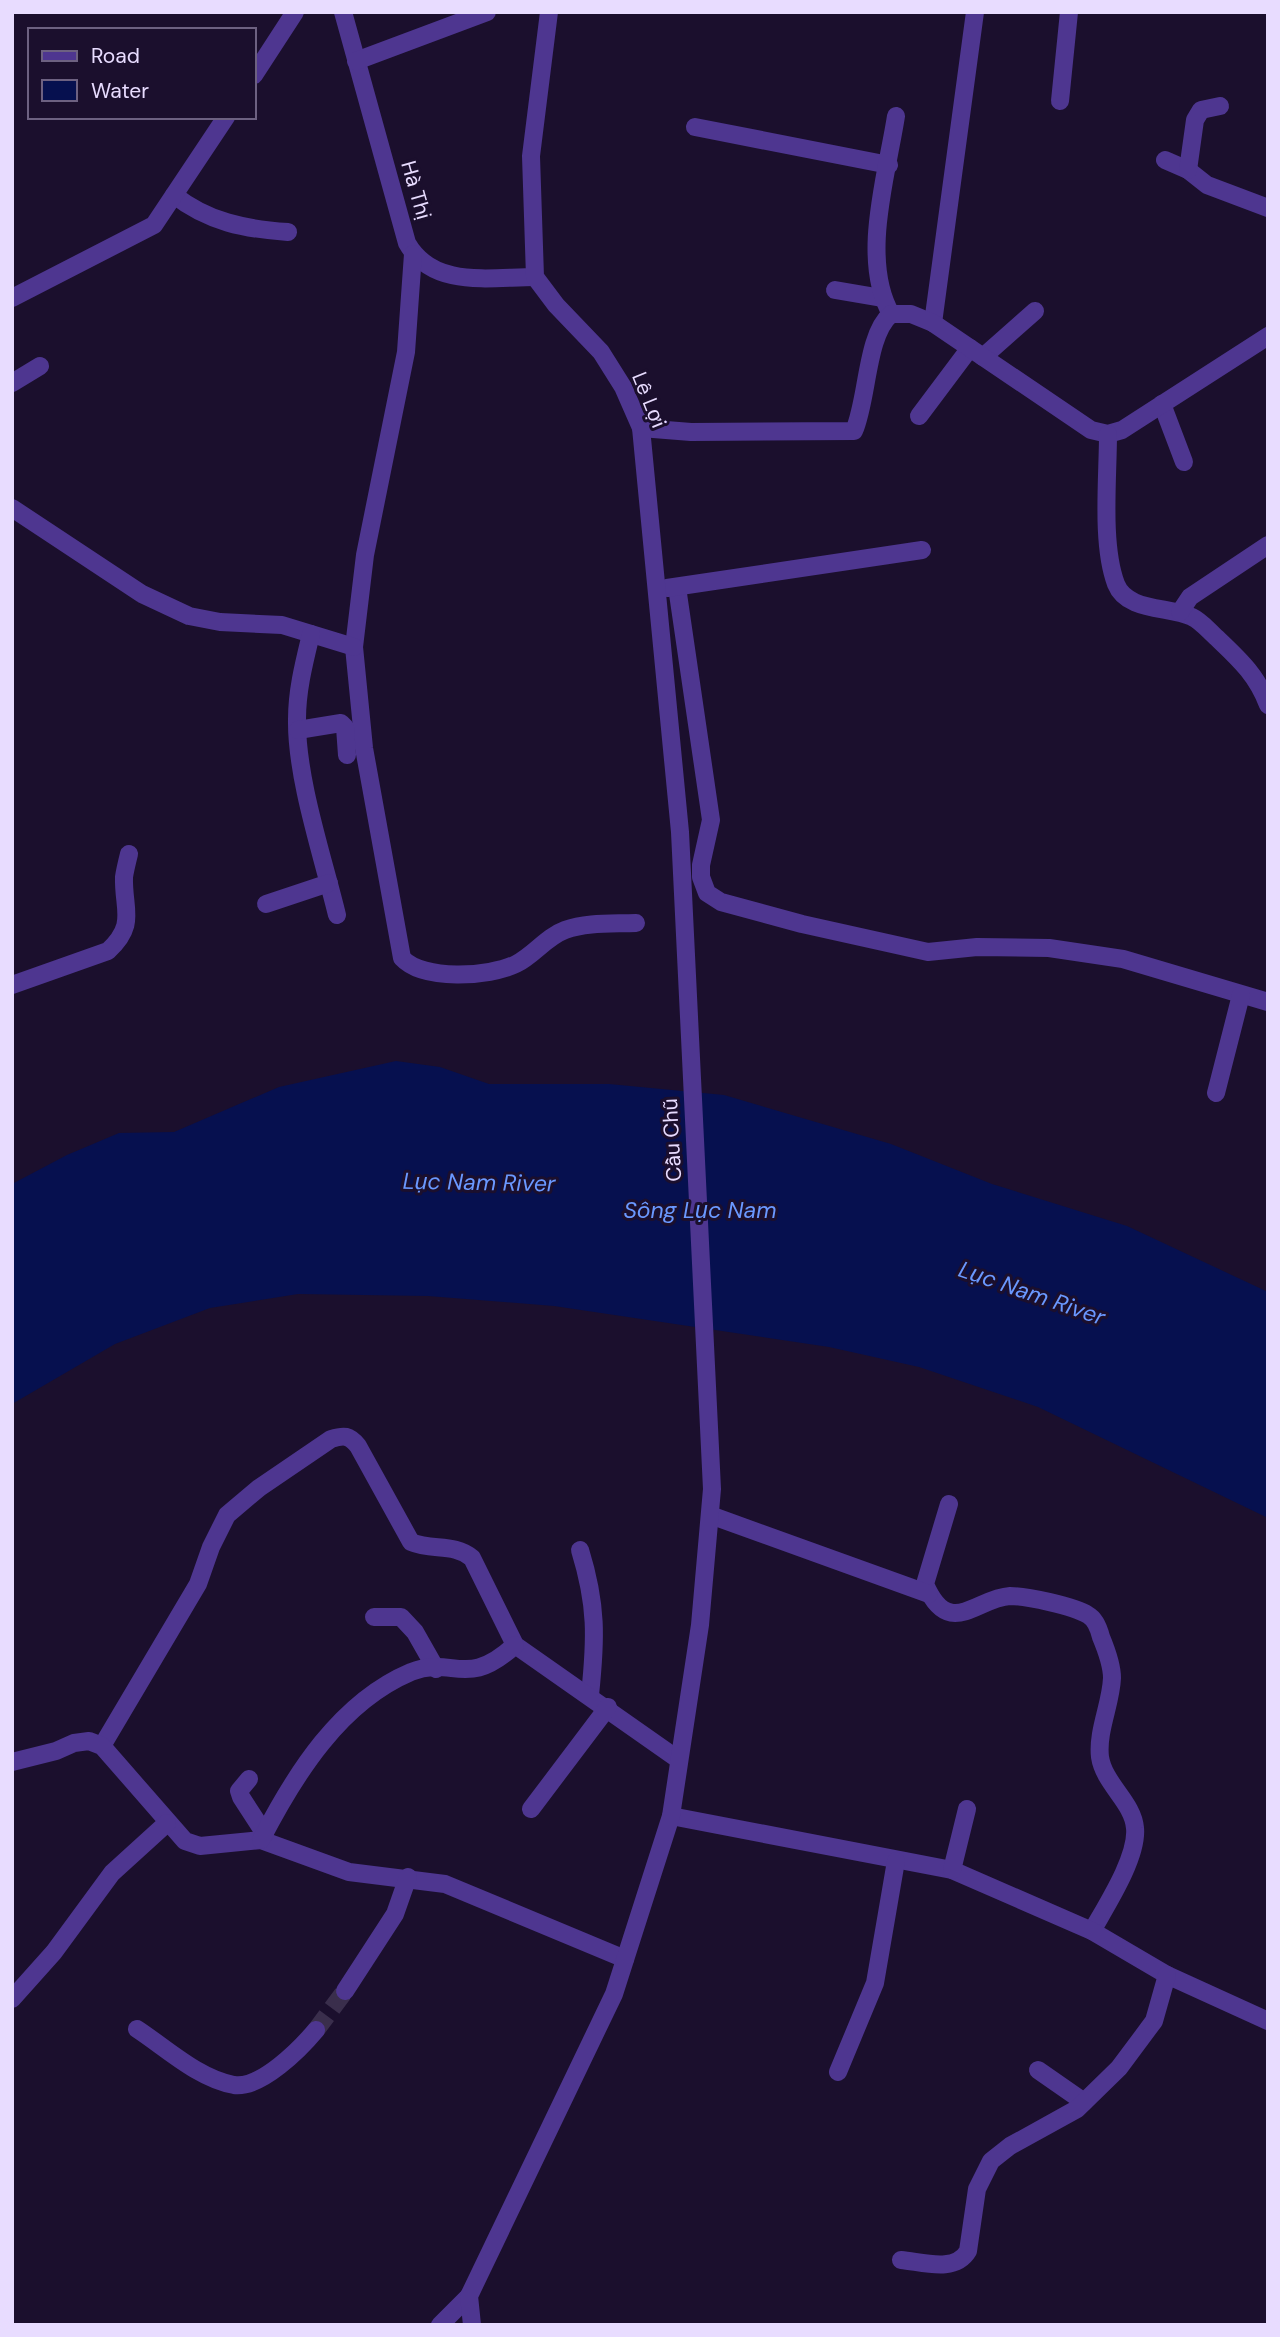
<svg xmlns="http://www.w3.org/2000/svg" width="1280" height="2337" viewBox="0 0 1280 2337" font-family="'DM Sans',sans-serif">
<style>
.water{fill:#06104f}
.lines{fill:none;stroke-linecap:round;stroke-linejoin:round}
.minor-tunnel{stroke:#3a2e4c;stroke-width:18;stroke-dasharray:18 9;stroke-linecap:butt}
.minor{stroke:#4e3690;stroke-width:18}
.labels{text-anchor:middle;dominant-baseline:central;stroke-width:6;stroke-linejoin:round;paint-order:stroke}
.street-label{font-size:21px;fill:#e8dcff;stroke:#1b0f2d}
.water-label{font-size:23px;font-style:italic;fill:#6a98ff;stroke:#1b0f2d}
</style>
<rect width="100%" height="100%" fill="#1b0f2d"/>
<path class="water" d="M396 1061 440 1067 489 1084H609L724 1095 891 1144 992 1184 1127 1226 1268 1292V1518L1038 1407 919 1367 829 1347 554 1306 428 1296 298 1294 210 1308 115 1344 12 1404V1184L67 1155 119 1133 174 1132 279 1087Z"/>
<g class="lines">
<path class="minor-tunnel" d="M316 2030 345 1991"/>
<g class="minor">
<path d="M343 12 407 243C433 289 490 277 535 277"/>
<path d="M356 61 487 12"/>
<path d="M254 75 295 12"/>
<path d="M1060 101 1069 12"/>
<path d="M695 127 889 165"/>
<path d="M1165 160 1188 170 1207 185 1268 208"/>
<path d="M1188 170 1195 120 1201 110 1220 106"/>
<path d="M174 195C208 222 245 229 288 232"/>
<path d="M413 254 406 352 365 555 354 647 364 748 402 958C423 981 489 977 516 964 534 955 546 937 565 930 587 922 612 924 636 923"/>
<path d="M835 290 882 298"/>
<path d="M12 298 154 225 226 117"/>
<path d="M891 314C860 259 887 175 896 116"/>
<path d="M933 323 975 12"/>
<path d="M983 357 1035 311"/>
<path d="M12 383 40 366"/>
<path d="M1162 404 1184 462"/>
<path d="M919 416 970 348"/>
<path d="M641 428 691 432 854 431C868 399 866 335 891 314H911L933 323 1091 430 1108 434 1122 430 1268 336"/>
<path d="M1108 434C1108 478 1101 544 1116 584 1127 612 1169 606 1192 617 1201 621 1209 631 1217 638 1239 659 1257 675 1268 705"/>
<path d="M12 508 142 594 189 616 220 622 282 625 354 647"/>
<path d="M677 587 711 820 701 865V877L707 893 721 902 802 924 928 952 977 947 1049 948 1123 959 1268 1002"/>
<path d="M667 588 922 550"/>
<path d="M1180 612 1190 597 1268 545"/>
<path d="M311 634C304 663 297 690 297 719 296 778 323 857 337 915"/>
<path d="M298 730 341 723 345 727 347 755"/>
<path d="M266 904 329 883"/>
<path d="M12 985 108 951C137 924 123 910 124 877 125 870 127 862 129 854"/>
<path d="M1216 1093 1241 995"/>
<path d="M949 1504 925 1584C949 1640 976 1598 1010 1596 1026 1596 1074 1606 1088 1615 1095 1619 1099 1629 1101 1637 1106 1649 1112 1665 1112 1678 1111 1704 1097 1731 1100 1757 1104 1784 1133 1802 1135 1828 1138 1857 1106 1906 1092 1931"/>
<path d="M710 1515 929 1594"/>
<path d="M580 1550C597 1605 596 1638 590 1695"/>
<path d="M374 1617H401L415 1632 436 1669"/>
<path d="M102 1746 198 1584 211 1547 227 1515 259 1488 331 1439C344 1435 349 1435 358 1446L411 1542C432 1551 454 1543 472 1558L515 1645 679 1760"/>
<path d="M12 1762 56 1751 74 1743 89 1741 102 1746 185 1841 200 1846 261 1840 349 1872 445 1884 625 1959"/>
<path d="M249 1779 239 1791 241 1797 265 1834"/>
<path d="M531 1809 608 1707"/>
<path d="M671 1816 952 1870 1092 1931 1167 1975 1268 2021"/>
<path d="M261 1840C295 1774 340 1702 411 1672 454 1655 466 1690 515 1645"/>
<path d="M952 1870 967 1809"/>
<path d="M345 1991 395 1914 408 1877"/>
<path d="M12 1999 54 1952 112 1873 167 1823"/>
<path d="M137 2029C166 2048 199 2079 234 2085 261 2089 301 2048 316 2030"/>
<path d="M1038 2070 1084 2102"/>
<path d="M838 2072 875 1983 896 1861"/>
<path d="M901 2260C923 2262 955 2273 968 2251L977 2189 991 2161 1010 2146 1077 2109 1119 2068 1154 2021 1167 1975"/>
<path d="M440 2325 469 2296"/>
<path d="M472 2325 469 2296 614 1994 671 1816 700 1625 712 1489 680 832 641 428 623 387 601 352 556 305 535 277 531 156 549 12"/>
</g>
</g>
<g class="labels">
<g class="street-label">
<text transform="translate(416 190) rotate(74)">Hà Thị</text>
<text transform="translate(649 400) rotate(68)">Lê Lợi</text>
<text transform="translate(672 1140) rotate(-93)">Cầu Chũ</text>
</g>
<g class="water-label">
<text transform="translate(479 1182) rotate(1)">Lục Nam River</text>
<text x="700" y="1210">Sông Lục Nam</text>
<text transform="translate(1032 1293) rotate(19)">Lục Nam River</text>
</g>
</g>
<rect width="1280" height="2337" fill="none" stroke="#e8dcff" stroke-width="28"/>
<rect x="28" y="28" width="228" height="91" fill="#1b0f2d" stroke="#6d6181" stroke-width="2"/>
<rect x="42" y="51" width="35" height="10" fill="#4e3690" stroke="#6d6181" stroke-width="2"/>
<text x="91" y="63" font-size="21" fill="#e8dcff">Road</text>
<rect x="42" y="80" width="35" height="21" fill="#06104f" stroke="#6d6181" stroke-width="2"/>
<text x="91" y="98" font-size="21" fill="#e8dcff">Water</text>
</svg>
